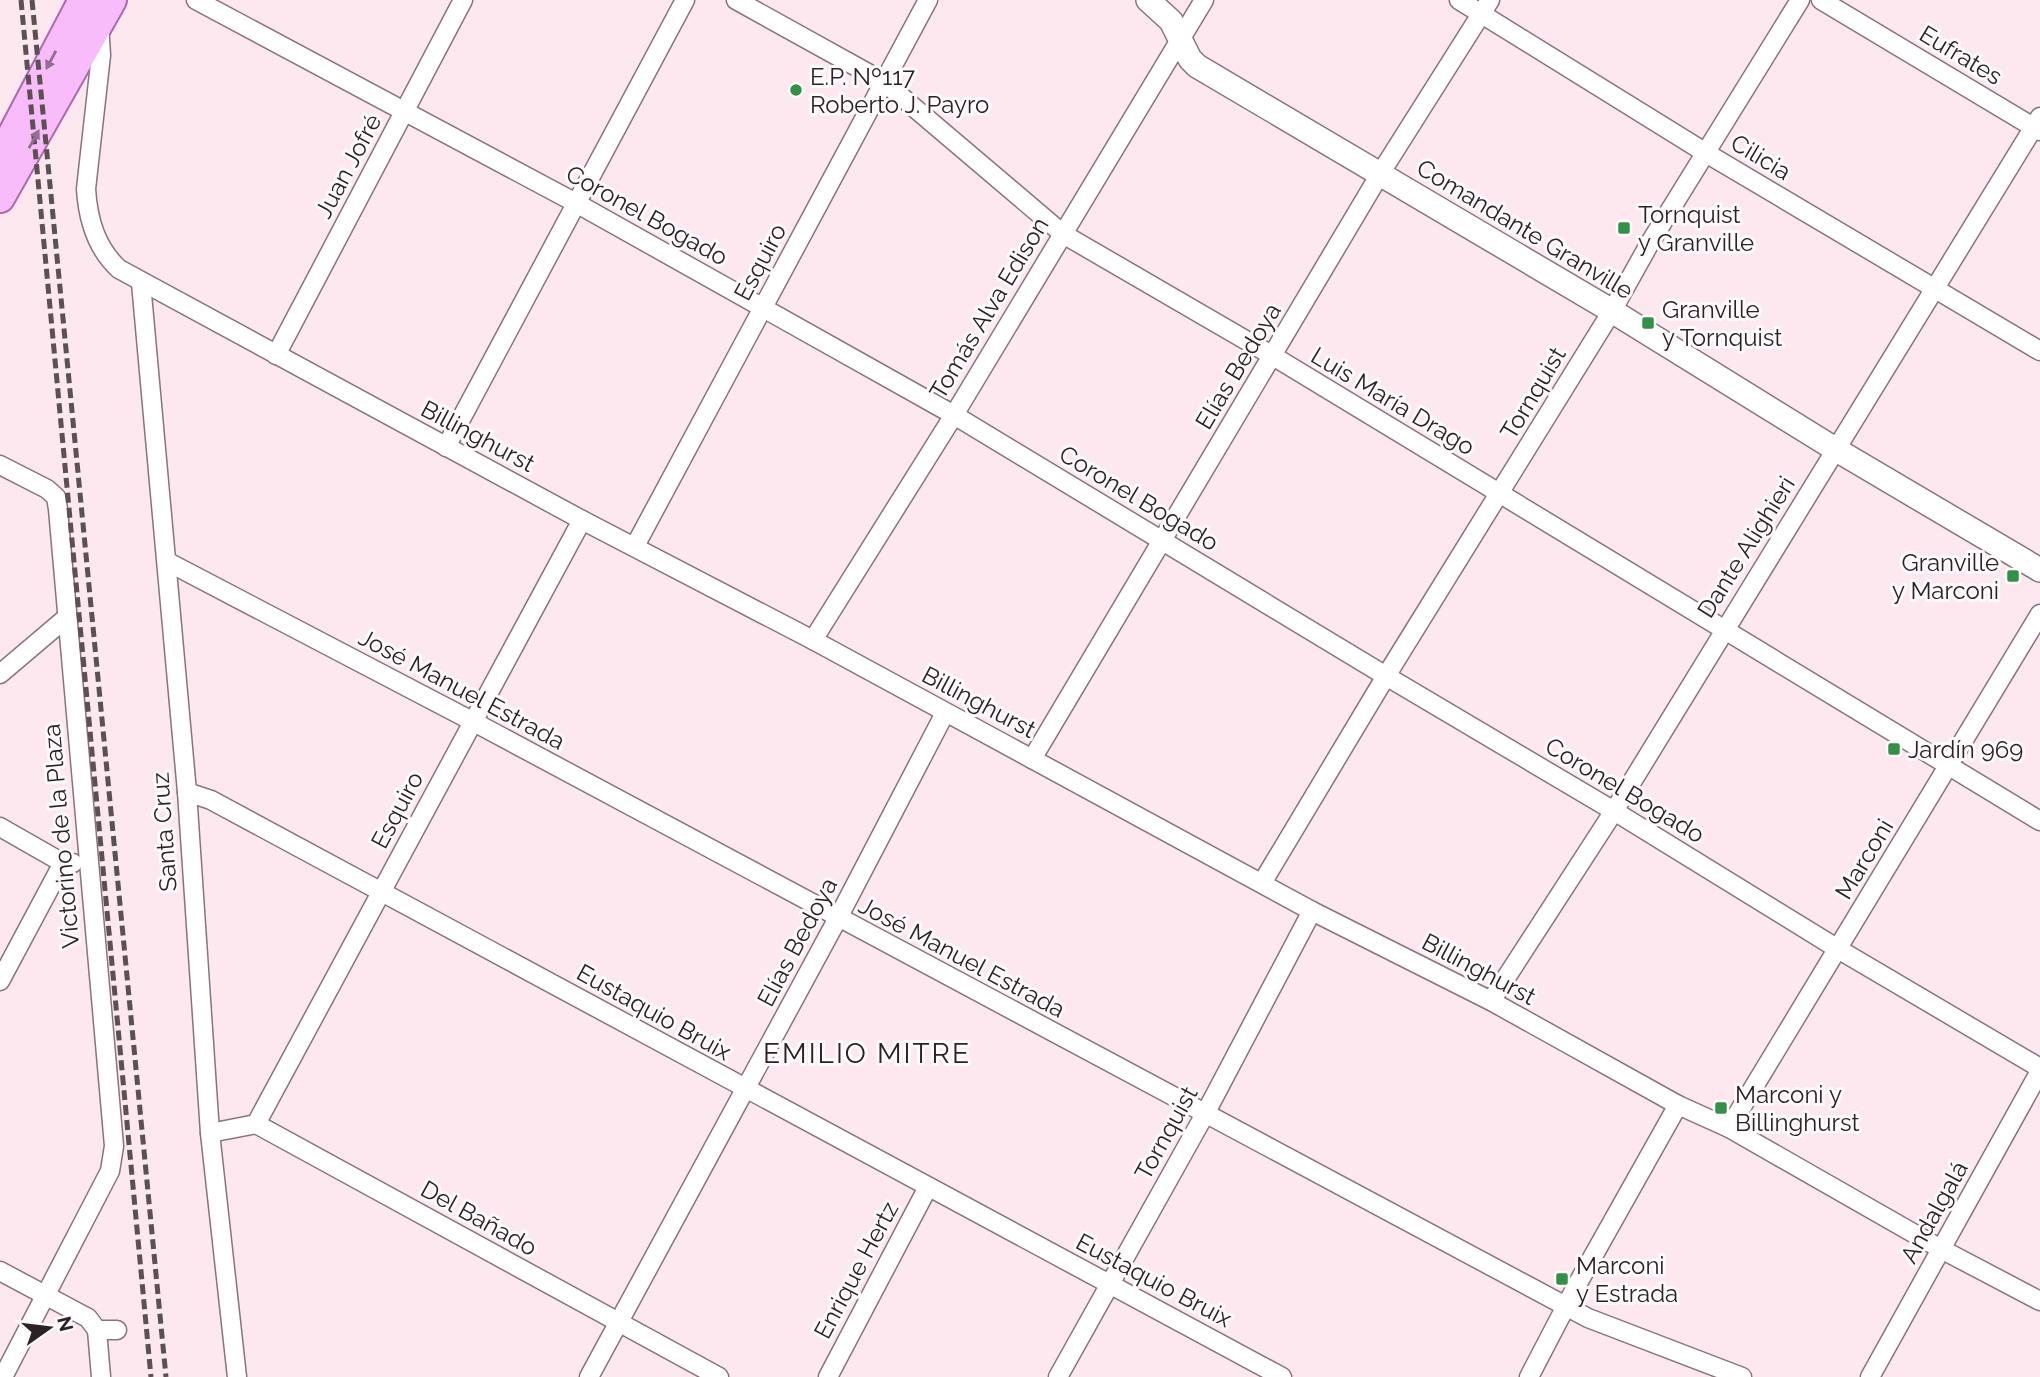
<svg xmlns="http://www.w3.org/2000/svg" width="2040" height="1377" viewBox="0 0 2040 1377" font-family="Raleway,sans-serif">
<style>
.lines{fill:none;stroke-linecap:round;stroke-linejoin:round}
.minor-casing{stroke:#8a747b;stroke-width:21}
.tertiary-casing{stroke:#8a747b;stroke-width:26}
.primary-casing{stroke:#af69ad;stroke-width:32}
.minor{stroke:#fff;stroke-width:18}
.tertiary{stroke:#fff;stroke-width:23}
.primary{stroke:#f9bcfa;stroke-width:28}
.rail{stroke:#5c5053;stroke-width:5;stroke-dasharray:10 5;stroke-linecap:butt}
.oneway{fill:#926f90}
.poi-dot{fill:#329144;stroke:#fffafb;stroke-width:2.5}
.labels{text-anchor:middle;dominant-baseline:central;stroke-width:6;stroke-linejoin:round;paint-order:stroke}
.street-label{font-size:24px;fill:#2c2225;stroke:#fffafb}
.poi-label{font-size:24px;fill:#2c2225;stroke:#fffafb;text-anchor:start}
.quarter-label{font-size:28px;letter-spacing:2px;fill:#2c2225;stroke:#fffafb}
</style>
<rect width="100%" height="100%" fill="#fce8ee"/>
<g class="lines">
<g class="minor-casing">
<g id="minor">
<path d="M196 0 576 203 954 415 1386 676 1614 811 1838 949 2040 1068"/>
<path d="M736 0 884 82 1063 234 1273 356 2040 821"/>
<path d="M1459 0 1706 153 2040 351"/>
<path d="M1821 0 2040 131"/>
<path d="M99 24 101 55 86 189C88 220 96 248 119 269L582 520 813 640 1312 911 1491 1001 1678 1105 1729 1128 1941 1249 2040 1301"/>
<path d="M141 283 187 792 210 1133 237 1377"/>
<path d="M276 355 463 0"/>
<path d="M446 447 685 0"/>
<path d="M0 465 47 489 56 497 58 509 114 1146 110 1171 3 1377"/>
<path d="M635 546 928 0"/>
<path d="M168 562 472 721 1588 1318 1742 1377"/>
<path d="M813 640 954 415 1204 0"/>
<path d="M0 674 66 618"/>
<path d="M1032 759 1380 174 1490 0"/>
<path d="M187 792 211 800 1282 1377"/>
<path d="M0 827 63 863H73"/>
<path d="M1262 883 1386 676 1612 311 1651 241 1800 0"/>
<path d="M0 981 63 863"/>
<path d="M1491 1001 1614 811 2040 117"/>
<path d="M256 1124 582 520"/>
<path d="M1729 1128 2040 614"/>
<path d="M210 1133 256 1124 719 1377"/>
<path d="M0 1271 88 1318 97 1330H117"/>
<path d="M97 1330 101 1377"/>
<path d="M589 1377 838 918 945 713"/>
<path d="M828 1377 928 1187"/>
<path d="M1058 1377 1205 1114 1312 911"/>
<path d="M1529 1377 1578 1283 1678 1105"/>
<path d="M1870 1377 2040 1071"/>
</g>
</g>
<g class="tertiary-casing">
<path id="tertiary" d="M1148 0 1171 21 1190 59 1197 66 1612 311 1835 449 2040 570"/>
</g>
<g class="primary-casing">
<g id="primary">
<path d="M0 158 83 0"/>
<path d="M0 198 112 0"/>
</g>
</g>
<use href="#minor" class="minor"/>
<use href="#tertiary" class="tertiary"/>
<use href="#primary" class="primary"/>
<g class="rail">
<path d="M21 0 151 1377"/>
<path d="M32 0 166 1377"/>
</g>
</g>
<defs><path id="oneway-solid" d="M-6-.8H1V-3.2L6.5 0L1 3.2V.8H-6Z" transform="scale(1.75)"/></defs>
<g class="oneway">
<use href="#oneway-solid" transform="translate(51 60) rotate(118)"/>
<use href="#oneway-solid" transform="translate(34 139) rotate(-61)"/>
</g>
<g class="poi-dot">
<circle cx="796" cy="90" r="7"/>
<rect x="1617" y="221" width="14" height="14" rx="3.5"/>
<rect x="1641" y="316" width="14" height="14" rx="3.5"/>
<rect x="2006" y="569" width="14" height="14" rx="3.5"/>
<rect x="1887" y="742" width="14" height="14" rx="3.5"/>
<rect x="1714" y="1101" width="14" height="14" rx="3.5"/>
<rect x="1555" y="1272" width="14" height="14" rx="3.5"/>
</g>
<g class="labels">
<g class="street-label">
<text transform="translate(1961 55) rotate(31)">Eufrates</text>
<text transform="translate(1761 157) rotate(31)">Cilicia</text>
<text transform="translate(348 166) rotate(-62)">Juan Jofré</text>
<text transform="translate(647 215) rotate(29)">Coronel Bogado</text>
<text transform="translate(1525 229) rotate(31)">Comandante Granville</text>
<text transform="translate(760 262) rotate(-62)">Esquiro</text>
<text transform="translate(989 308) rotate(-59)">Tomás Alva Edison</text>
<text transform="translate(1238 366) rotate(-59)">Elías Bedoya</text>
<text transform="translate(1533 393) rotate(-59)">Tornquist</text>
<text transform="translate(1393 401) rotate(31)">Luis María Drago</text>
<text transform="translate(478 436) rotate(28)">Billinghurst</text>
<text transform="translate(1139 498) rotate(31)">Coronel Bogado</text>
<text transform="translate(1746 547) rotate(-58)">Dante Alighieri</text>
<text transform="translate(462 689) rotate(28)">José Manuel Estrada</text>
<text transform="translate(979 702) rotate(28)">Billinghurst</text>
<text transform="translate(1625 790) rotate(31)">Coronel Bogado</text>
<text transform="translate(397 810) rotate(-62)">Esquiro</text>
<text transform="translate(164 832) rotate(-94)">Santa Cruz</text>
<text transform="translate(61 836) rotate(-95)">Victorino de la Plaza</text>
<text transform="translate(1864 859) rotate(-59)">Marconi</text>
<text transform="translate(797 942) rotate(-62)">Elías Bedoya</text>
<text transform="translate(962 957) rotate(28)">José Manuel Estrada</text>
<text transform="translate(1479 969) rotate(28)">Billinghurst</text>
<text transform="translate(654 1012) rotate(29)">Eustaquio Bruix</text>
<text transform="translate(1166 1133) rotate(-61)">Tornquist</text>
<text transform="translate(1934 1212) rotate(-61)">Andalgalá</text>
<text transform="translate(479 1218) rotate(29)">Del Bañado</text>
<text transform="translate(856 1270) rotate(-62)">Enrique Hertz</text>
<text transform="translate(1154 1280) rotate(28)">Eustaquio Bruix</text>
</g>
<g class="poi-label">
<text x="810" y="76">E.P. Nº117<tspan x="810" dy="28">Roberto J. Payro</tspan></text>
<text x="1638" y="214">Tornquist<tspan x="1638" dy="28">y Granville</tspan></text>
<text x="1662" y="309">Granville<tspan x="1662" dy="28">y Tornquist</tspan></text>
<text x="1999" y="562" text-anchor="end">Granville<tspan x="1999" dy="28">y Marconi</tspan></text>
<text x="1908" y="749">Jardín 969</text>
<text x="1735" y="1094">Marconi y<tspan x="1735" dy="28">Billinghurst</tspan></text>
<text x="1576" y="1265">Marconi<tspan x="1576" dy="28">y Estrada</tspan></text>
</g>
<g class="quarter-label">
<text x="867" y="1053">EMILIO MITRE</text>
</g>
</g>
<g transform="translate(49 1328) rotate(76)" stroke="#fffafb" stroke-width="5" paint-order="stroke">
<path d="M0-5L12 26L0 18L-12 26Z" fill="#2c2225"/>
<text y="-10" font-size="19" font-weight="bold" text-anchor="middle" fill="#2c2225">N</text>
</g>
</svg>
